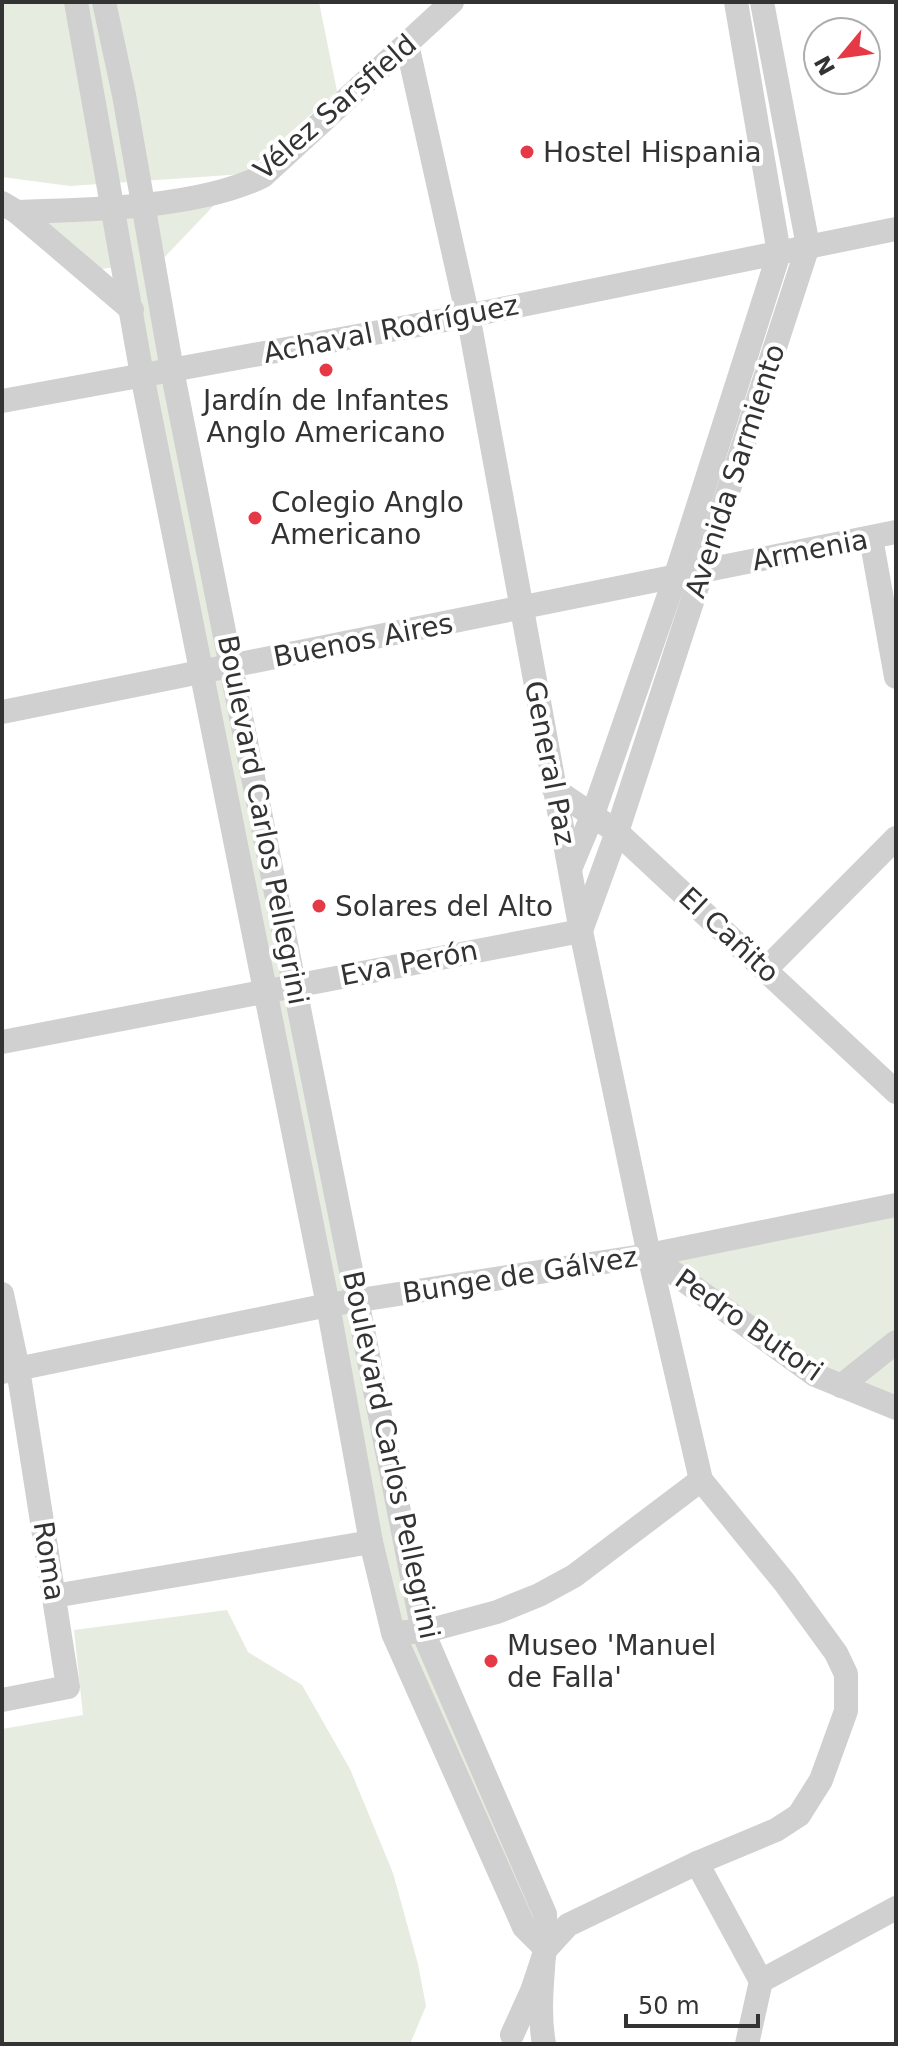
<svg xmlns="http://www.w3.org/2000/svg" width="898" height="2046" viewBox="0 0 898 2046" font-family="'DejaVu Sans',sans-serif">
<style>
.green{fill:#e6ecdf}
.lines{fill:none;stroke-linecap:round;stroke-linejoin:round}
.minor{stroke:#d0d0d0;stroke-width:24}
.poi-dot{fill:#e63946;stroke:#fff;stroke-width:3}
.labels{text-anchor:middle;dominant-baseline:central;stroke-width:8;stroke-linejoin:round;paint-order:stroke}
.street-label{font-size:28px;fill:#333;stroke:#fff}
.poi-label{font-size:28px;fill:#333;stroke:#fff;text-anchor:start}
</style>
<rect width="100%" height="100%" fill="#fff"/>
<g class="green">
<path d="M2 2H319L337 91 244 174 70 186 2 177Z"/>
<path d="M218 201 158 264 148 212Z"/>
<path d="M139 211 168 363 149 366 131 265 94 270 35 220Z"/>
<path d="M170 379 232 665 202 669 146 383Z"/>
<path d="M233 666 423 1632 546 1949 393 1633 203 671Z"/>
<path d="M896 1205V1342L841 1386 649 1255Z"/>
<path d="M896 1347V1400L858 1383Z"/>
<path d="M227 1610 248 1652 302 1685 350 1769 393 1873 418 1964 426 2006 410 2044H2V1729L83 1715 74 1630Z"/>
</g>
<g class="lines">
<g class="minor">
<path d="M76 2 142 375 328 1305 371 1542 393 1633 524 1927 546 1949"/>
<path d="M104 2 124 95 172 370 423 1632 545 1914C547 1957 536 2000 544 2044"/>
<path d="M407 44 471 331 581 931 649 1255 701 1480 785 1583 836 1653 846 1674V1711L821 1780 799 1815 776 1830 697 1863 568 1925 546 1949 532 1991 512 2035"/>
<path d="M2 203 17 212 132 310"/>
<path d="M17 212C89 210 199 208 263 176L452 2"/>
<path d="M2 401 467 316 896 229"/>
<path d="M871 538 896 677"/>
<path d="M2 712 896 532"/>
<path d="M554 789 617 832 896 1092"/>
<path d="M570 869 593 814 676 575 779 253 736 2"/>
<path d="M582 928 617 832 808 246 762 2"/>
<path d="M766 969 896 838"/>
<path d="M2 1042 581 931"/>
<path d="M649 1255 815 1375 896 1408"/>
<path d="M2 1294 18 1369 68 1687 2 1700"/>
<path d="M2 1372 328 1305 649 1255 896 1205"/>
<path d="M841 1386 896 1342"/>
<path d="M54 1596 371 1542"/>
<path d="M406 1632H423L497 1612 539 1595 574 1576 701 1480"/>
<path d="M697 1863 761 1981"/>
<path d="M747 2044 761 1981 896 1908"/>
</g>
</g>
<g class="poi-dot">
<circle cx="527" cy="152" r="8"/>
<circle cx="326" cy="370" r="8"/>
<circle cx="255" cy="518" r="8"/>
<circle cx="319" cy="906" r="8"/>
<circle cx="491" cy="1661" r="8"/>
</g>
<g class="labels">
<g class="street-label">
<text transform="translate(335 107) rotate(-41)">Vélez Sarsfield</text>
<text transform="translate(391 329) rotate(-11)">Achaval Rodríguez</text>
<text transform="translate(735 471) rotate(-72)">Avenida Sarmiento</text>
<text transform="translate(810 550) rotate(-11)">Armenia</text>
<text transform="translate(363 640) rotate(-11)">Buenos Aires</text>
<text transform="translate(550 763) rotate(79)">General Paz</text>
<text transform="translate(263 820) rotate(79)">Boulevard Carlos Pellegrini</text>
<text transform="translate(729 935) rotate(43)">El Cañito</text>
<text transform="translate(409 963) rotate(-11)">Eva Perón</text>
<text transform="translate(520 1275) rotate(-9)">Bunge de Gálvez</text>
<text transform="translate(749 1325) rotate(35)">Pedro Butori</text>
<text transform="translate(391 1455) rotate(78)">Boulevard Carlos Pellegrini</text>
<text transform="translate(49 1561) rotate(81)">Roma</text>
</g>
<g class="poi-label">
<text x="543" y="152">Hostel Hispania</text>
<text x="326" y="400" text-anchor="middle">Jardín de Infantes<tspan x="326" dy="32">Anglo Americano</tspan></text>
<text x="271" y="502">Colegio Anglo<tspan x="271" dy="32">Americano</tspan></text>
<text x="335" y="906">Solares del Alto</text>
<text x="507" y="1645">Museo 'Manuel<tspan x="507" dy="32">de Falla'</tspan></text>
</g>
</g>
<rect width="898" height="2046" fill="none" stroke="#333333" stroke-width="8"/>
<g transform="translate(842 56) rotate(241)"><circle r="38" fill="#ffffff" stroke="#adadad" stroke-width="2"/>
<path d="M0-6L14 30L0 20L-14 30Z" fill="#e63946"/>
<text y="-12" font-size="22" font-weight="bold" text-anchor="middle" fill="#333333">N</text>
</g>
<path d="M626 2014v12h132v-12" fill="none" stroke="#333333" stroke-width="4"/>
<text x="638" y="2014" font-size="24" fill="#333333" stroke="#ffffff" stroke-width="6" paint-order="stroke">50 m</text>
</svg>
